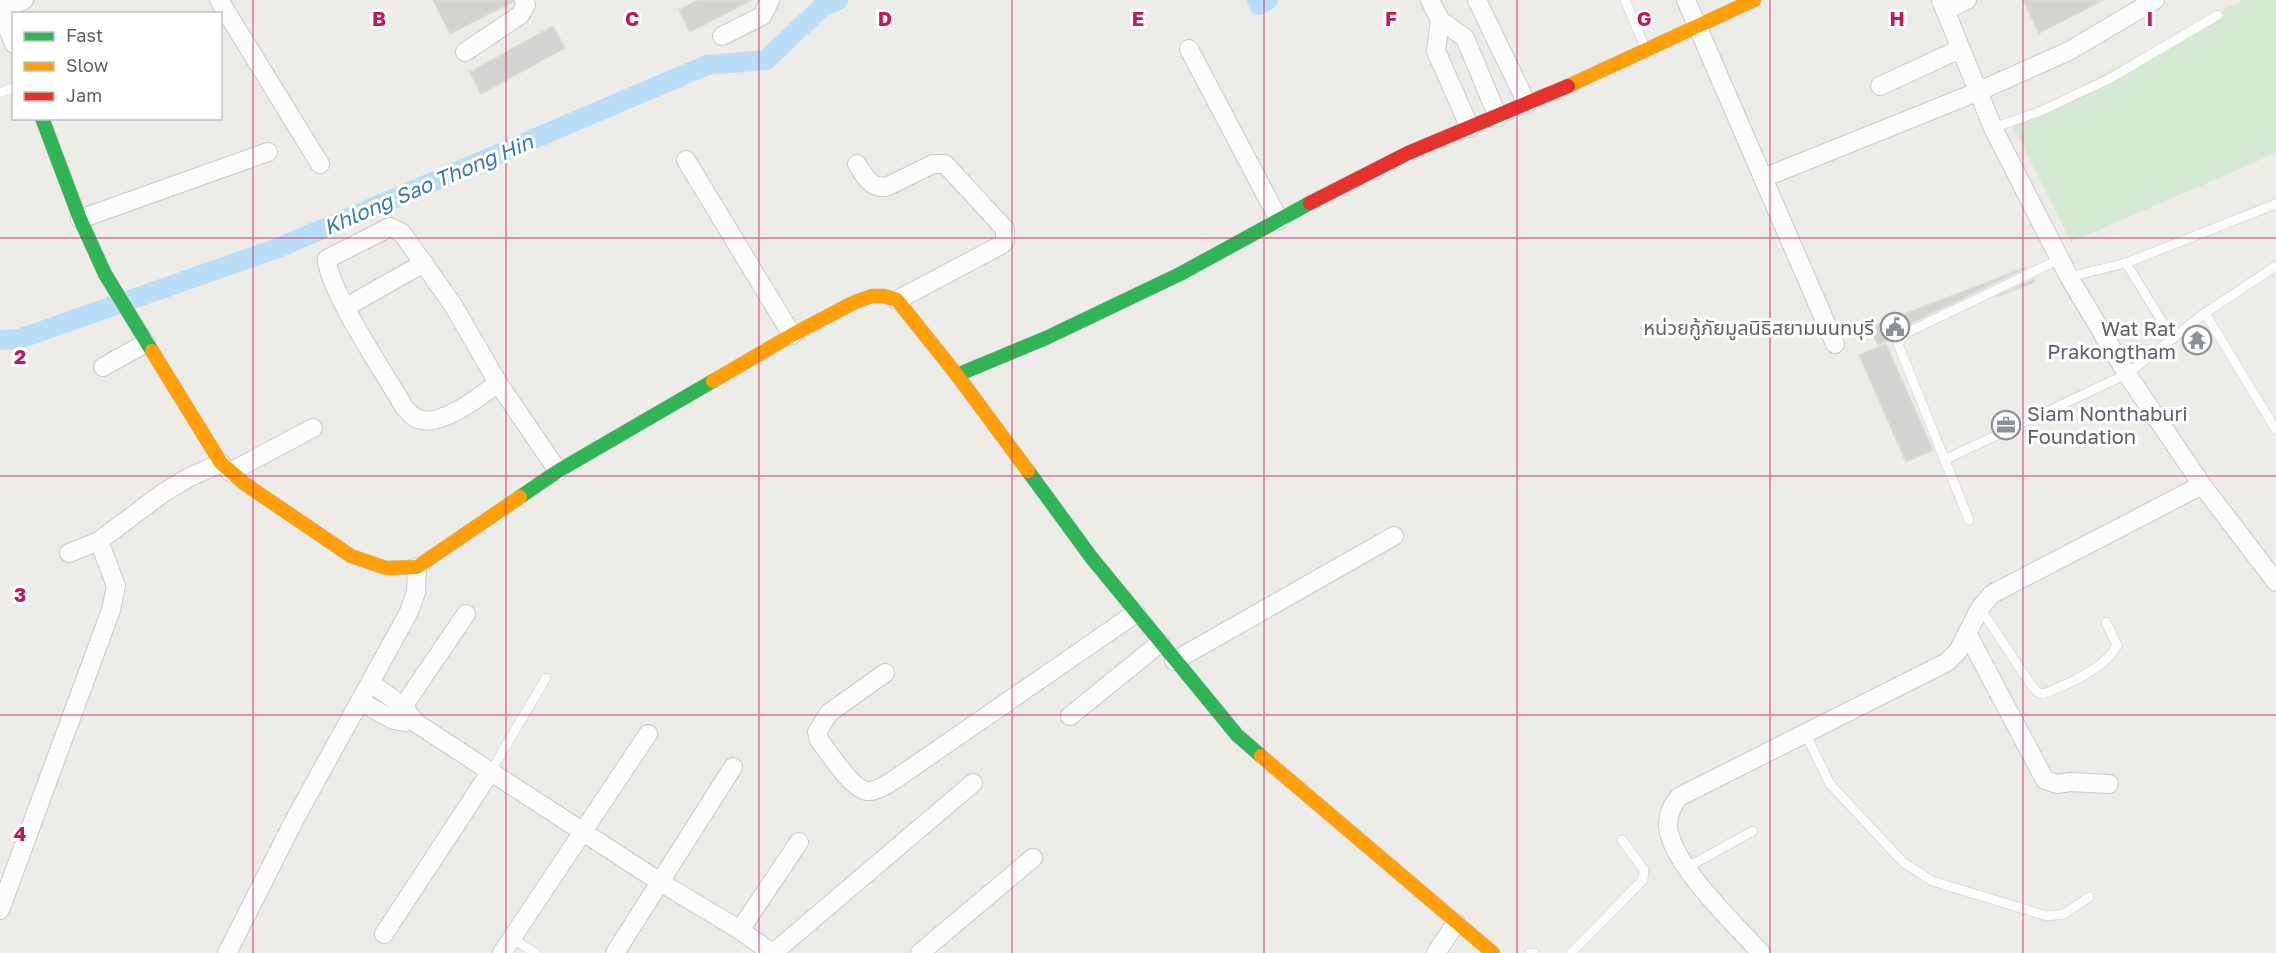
<svg xmlns="http://www.w3.org/2000/svg" width="2276" height="953" viewBox="0 0 2276 953" font-family="'Golos Text','Noto Sans Thai',sans-serif">
<style>
.green{fill:#d5ead3}
.lines{fill:none;stroke-linecap:round;stroke-linejoin:round}
.canal{stroke:#bbdef8;stroke-width:20}
.building{fill:#d4d3d1;stroke:#dcdbd7;stroke-width:1.5}
.lane-casing{stroke:#cacaca;stroke-width:10}
.street-casing{stroke:#cacaca;stroke-width:20}
.fast-casing{stroke:#c9c9c8;stroke-width:15}
.slow-casing{stroke:#c9c9c8;stroke-width:15}
.jam-casing{stroke:#c9c9c8;stroke-width:15}
.lane{stroke:#fcfcfc;stroke-width:9}
.street{stroke:#fcfcfc;stroke-width:18}
.fast{stroke:#30b455;stroke-width:14}
.slow{stroke:#ff9f0a;stroke-width:14}
.jam{stroke:#e5322d;stroke-width:14}
.grid{fill:none;stroke:#c2185b;stroke-width:1.5;stroke-opacity:0.55}
.labels{text-anchor:middle;dominant-baseline:central;stroke-width:6;stroke-linejoin:round;paint-order:stroke}
.poi-label{font-size:20px;fill:#5d6166;stroke:#fff;text-anchor:end}
.water-label{font-size:21px;font-style:italic;fill:#3d78b6;stroke:#fff}
.grid-label{font-size:20px;text-anchor:middle;font-weight:bold;fill:#c2185b;stroke:#fff;stroke-width:6;stroke-linejoin:round;paint-order:stroke}
</style>
<rect width="100%" height="100%" fill="#edece8"/>
<path class="green" d="M2242 0H2276V153L2071 242 2012 124Z"/>
<g class="lines">
<g class="canal">
<path d="M1257 0 1259 5 1268 0"/>
<path d="M0 340 19 339 278 248 707 65 766 60 822 7 838 0"/>
</g>
</g>
<g class="building">
<path d="M433 0H513V2L450 34Z"/>
<path d="M698 0H752L690 32 679 10Z"/>
<path d="M2023 0H2104L2039 33Z"/>
<path d="M553 26 565 48 481 94 470 72Z"/>
<path d="M2027 267 1903 327 1894 338 1878 345 1870 327Z"/>
<path d="M2034 279 2035 282 1996 297Z"/>
<path d="M1886 344 1933 450 1906 462 1859 355Z"/>
</g>
<g class="lines">
<g class="lane-casing">
<g id="lane">
<path d="M1625 0 1646 50"/>
<path d="M0 93 14 87"/>
<path d="M1993 128 2041 111 2109 79 2218 15"/>
<path d="M2126 263 2173 339"/>
<path d="M2069 277 2126 263 2276 204"/>
<path d="M2205 313 2276 430"/>
<path d="M1944 460 2127 374 2205 313 2276 266"/>
<path d="M1969 520 1898 344 1906 333 2060 259"/>
<path d="M1980 608 2029 682 2037 692 2043 694C2066 685 2107 668 2117 645L2106 622"/>
<path d="M1805 733 1830 784 1903 862 1932 881 2047 916 2064 914 2089 897"/>
<path d="M491 771 546 678"/>
<path d="M1686 868 1753 831"/>
<path d="M512 938 535 953"/>
<path d="M1530 953H1534"/>
<path d="M1571 953 1643 880 1644 870 1622 840"/>
</g>
</g>
<g class="street-casing">
<g id="street">
<path d="M219 0 320 164"/>
<path d="M1430 0 1440 20"/>
<path d="M1477 0 1527 104"/>
<path d="M1686 0 1835 344"/>
<path d="M1941 0 1993 128 2069 277 2127 374 2202 485 2276 582"/>
<path d="M0 8 14 44"/>
<path d="M1 9 24 0"/>
<path d="M1945 10 1967 0"/>
<path d="M722 36 762 16 770 0"/>
<path d="M1189 49 1279 220"/>
<path d="M465 52 520 15 526 5 524 0"/>
<path d="M1880 86 1960 49"/>
<path d="M1470 128 1436 51 1440 20 1465 38 1498 117"/>
<path d="M686 160 792 335"/>
<path d="M857 164C865 176 870 188 886 187L933 164H945L1005 229V241L1001 245 897 300"/>
<path d="M1763 178 1977 92 2069 51 2155 0"/>
<path d="M80 219 268 152"/>
<path d="M346 307 424 263"/>
<path d="M103 367 146 343"/>
<path d="M498 383C480 396 441 428 418 419 412 417 408 411 404 407 386 375 328 290 327 259L390 227 402 233 453 305 498 383 558 471"/>
<path d="M230 472 313 428"/>
<path d="M69 553 99 541 163 493 188 478 221 463"/>
<path d="M1967 633 2045 780 2057 784 2070 782 2109 784"/>
<path d="M1174 661 1394 536"/>
<path d="M885 673 829 713 817 732 819 740C829 752 851 789 867 791 877 792 889 783 897 778L1136 613"/>
<path d="M371 683 403 706 416 723 660 882 740 930 772 953"/>
<path d="M360 702 394 720 405 722"/>
<path d="M1070 716 1160 643"/>
<path d="M394 720 466 614"/>
<path d="M0 910 111 610 116 586 99 541"/>
<path d="M740 930 799 842"/>
<path d="M384 934 491 771"/>
<path d="M227 953 296 817 409 612 416 592 417 567"/>
<path d="M502 953 648 734"/>
<path d="M615 953 733 767"/>
<path d="M773 953 973 783"/>
<path d="M920 953 1033 858"/>
<path d="M1436 953 1456 923"/>
<path d="M1761 953C1736 925 1670 863 1668 826 1668 813 1672 806 1679 797L1947 662 1958 651 1980 608 1992 594 2202 485"/>
</g>
</g>
<g class="fast-casing">
<g id="fast">
<path d="M42 118 80 219 105 274 152 351"/>
<path d="M957 375 1046 338 1180 274 1310 203"/>
<path d="M1028 471 1091 557 1237 735 1261 756"/>
<path d="M520 497 558 471 713 381"/>
</g>
</g>
<g class="slow-casing">
<g id="slow">
<path d="M1568 86 1754 0"/>
<path d="M152 351 221 463 245 484 351 556 386 568 417 567 520 497"/>
<path d="M713 381 792 335 855 302 872 296H884L897 300 957 375 1028 471"/>
<path d="M1261 756 1493 953"/>
</g>
</g>
<g class="jam-casing">
<path id="jam" d="M1310 203 1408 153 1568 86"/>
</g>
<use href="#lane" class="lane"/>
<use href="#street" class="street"/>
<use href="#fast" class="fast"/>
<use href="#slow" class="slow"/>
<use href="#jam" class="jam"/>
</g>
<path class="grid" d="M253 0V953M506 0V953M759 0V953M1012 0V953M1264 0V953M1517 0V953M1770 0V953M2023 0V953M0 238H2276M0 476H2276M0 715H2276"/>
<defs>
<g id="civic-ring" transform="scale(1.5)"><circle r="9.5" fill="#fff" stroke="#8f9294" stroke-width="1.5"/><path d="M-.6-6.5H3V-4.5H.6V-3L4-1V1h2V6H-6V1h2V-1L-.6-3ZM-1.2 2.5V6h2.4V2.5Z" fill="#8f9294"/></g>
<g id="temple-ring" transform="scale(1.5)"><circle r="9.5" fill="#fff" stroke="#8f9294" stroke-width="1.5"/><path d="M0-6L5-2H3V0L6.5 2.5H4V6H1.5V3h-3V6H-4V2.5H-6.5L-3 0V-2H-5Z" fill="#8f9294"/></g>
<g id="office-ring" transform="scale(1.5)"><circle r="9.5" fill="#fff" stroke="#8f9294" stroke-width="1.5"/><path d="M-6-3h4V-5.5h4V-3h4V5H-6ZM-1-4.5V-3h2v-1.5ZM-6 0V1H6V0Z" fill="#8f9294"/></g>
</defs>
<g fill-rule="evenodd">
<use href="#civic-ring" x="1895" y="327"/>
<use href="#temple-ring" x="2197" y="340"/>
<use href="#office-ring" x="2006" y="425"/>
</g>
<g class="labels">
<g class="poi-label">
<text x="1874" y="327">หน่วยกู้ภัยมูลนิธิสยามนนทบุรี</text>
<text x="2176" y="328">Wat Rat<tspan x="2176" dy="23">Prakongtham</tspan></text>
<text x="2027" y="413" text-anchor="start">Siam Nonthaburi<tspan x="2027" dy="23">Foundation</tspan></text>
</g>
<g class="water-label">
<text transform="translate(428 184) rotate(-23)">Khlong Sao Thong Hin</text>
</g>
</g>
<g class="grid-label">
<text x="379" y="26">B</text>
<text x="632" y="26">C</text>
<text x="885" y="26">D</text>
<text x="1138" y="26">E</text>
<text x="1391" y="26">F</text>
<text x="1644" y="26">G</text>
<text x="1897" y="26">H</text>
<text x="2150" y="26">I</text>
<text x="20" y="364">2</text>
<text x="20" y="602">3</text>
<text x="20" y="841">4</text>
</g>
<rect x="12" y="12" width="210" height="108" fill="#ffffff" stroke="#bec0c2" stroke-width="1.5"/>
<rect x="24" y="32" width="30" height="9" fill="#30b455" stroke="#bec0c2" stroke-width="1.5"/>
<text x="66" y="42" font-size="18" fill="#5d6166">Fast</text>
<rect x="24" y="62" width="30" height="9" fill="#ff9f0a" stroke="#bec0c2" stroke-width="1.5"/>
<text x="66" y="72" font-size="18" fill="#5d6166">Slow</text>
<rect x="24" y="92" width="30" height="9" fill="#e5322d" stroke="#bec0c2" stroke-width="1.5"/>
<text x="66" y="102" font-size="18" fill="#5d6166">Jam</text>
</svg>
